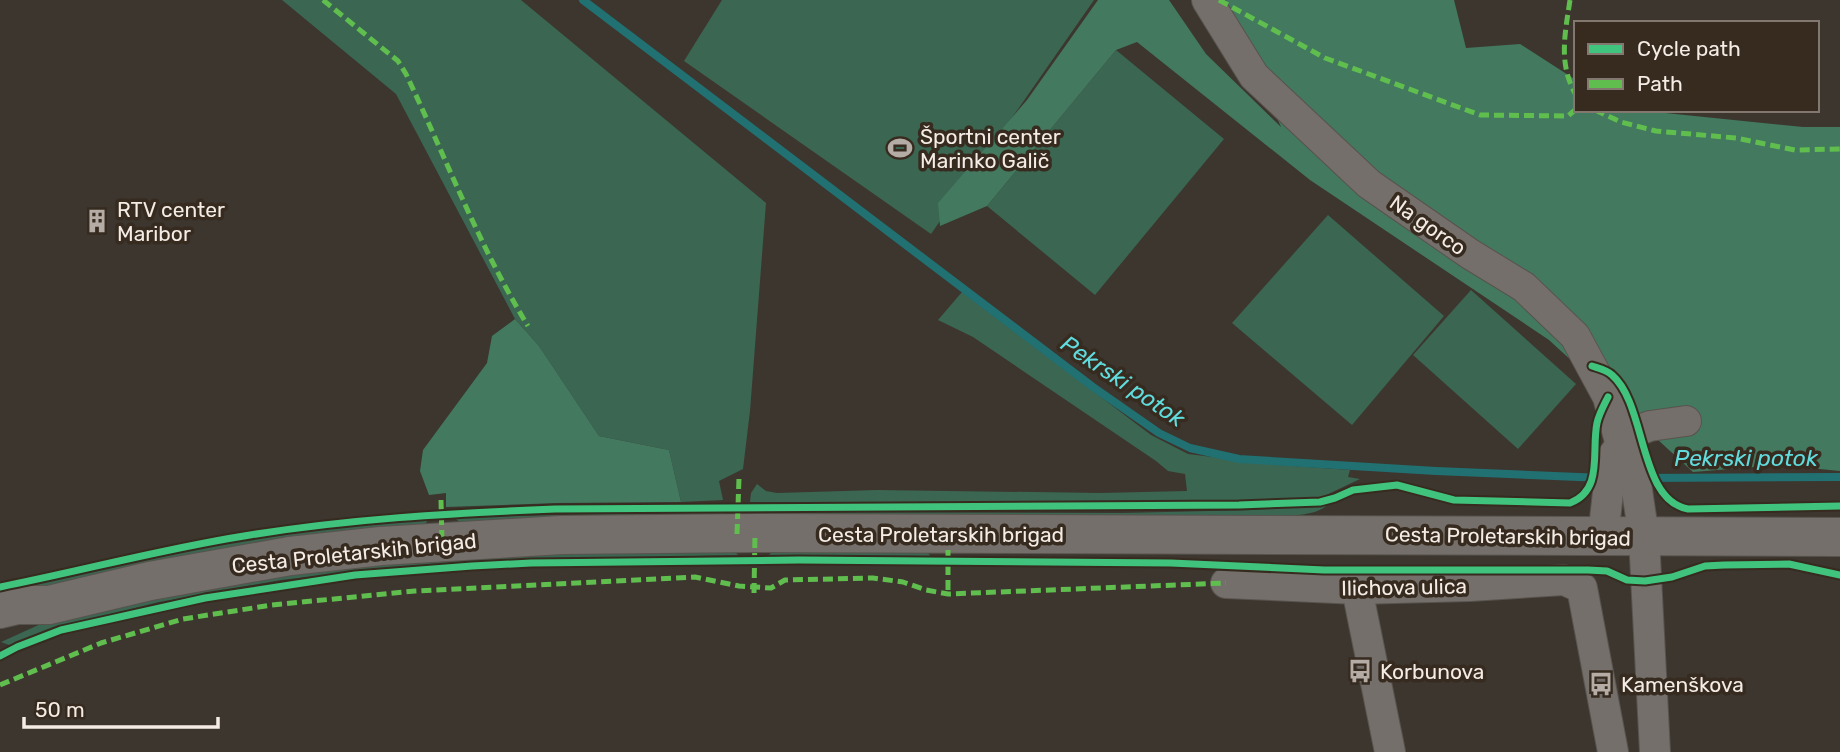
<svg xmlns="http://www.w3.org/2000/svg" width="1840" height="752" viewBox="0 0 1840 752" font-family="Rubik,sans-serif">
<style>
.green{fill:#3b6651}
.forest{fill:#43795f}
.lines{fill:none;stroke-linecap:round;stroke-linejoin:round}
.stream{stroke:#217172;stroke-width:8}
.minor-casing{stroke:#59534e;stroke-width:32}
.secondary-casing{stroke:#59534e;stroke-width:40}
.minor{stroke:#746f6a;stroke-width:30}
.secondary{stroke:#746f6a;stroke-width:38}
.quiet{stroke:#5fbe4e;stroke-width:5;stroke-dasharray:10 5;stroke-linecap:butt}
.cycleway-casing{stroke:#372b20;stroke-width:11}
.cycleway{stroke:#40c37c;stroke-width:7}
.labels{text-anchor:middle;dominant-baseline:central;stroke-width:7;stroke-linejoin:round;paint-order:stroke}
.poi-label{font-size:21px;fill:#f4ece5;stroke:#372b20;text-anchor:start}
.street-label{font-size:21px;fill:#f4ece5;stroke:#372b20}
.water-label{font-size:23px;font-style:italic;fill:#60dcde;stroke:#372b20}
</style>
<rect width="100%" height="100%" fill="#3c362f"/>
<g class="green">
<path d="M282 0H521L766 203 750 411 743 469 719 481 723 500 681 502 669 450 599 436 539 346 515 319 396 94Z"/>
<path d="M722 0H1094L931 234 684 61Z"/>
<path d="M1116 50 1224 139 1095 295 987 206Z"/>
<path d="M1328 215 1444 316 1352 425 1232 323Z"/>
<path d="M1471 290 1576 384 1518 449 1413 355Z"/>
<path d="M962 292 1151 435 1188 454 1279 465 1350 470 1348 477 1360 479 1322 497 1275 499 1179 503 750 502 751 493 757 484 766 491 777 493 877 490 1100 493 1187 491 1185 474 1168 471 1156 461 973 337 938 320Z"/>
<path d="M1327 505C1315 517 1287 515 1271 517H758L754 512 1123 513 1251 510Z"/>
<path d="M726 512 723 516 462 524 456 519 457 517Z"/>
<path d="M428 520 424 526 31 594 0 592C79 576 157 555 236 541 300 530 364 525 428 520Z"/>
<path d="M775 549 926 550 931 557 768 556Z"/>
<path d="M522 551H734L738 555 523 560 376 569 281 580 159 602 46 630 15 644 9 645 1 642 43 623 279 572Z"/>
</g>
<g class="forest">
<path d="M1098 0H1169L1206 54 1281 127 1226 0H1454L1466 48 1520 44 1576 80V110H1636L1803 127H1840V471L1779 465 1693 472 1549 340 1310 180 1137 42 1116 50 987 206 940 226 938 203 1027 100Z"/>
<path d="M515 319 539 346 599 436 669 450 681 502 559 503 446 507V493L429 495 420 471 423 450 487 363 492 336Z"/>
</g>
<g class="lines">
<g class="stream">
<path d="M583 0 1093 387 1159 433 1190 448 1239 459 1436 471 1603 478"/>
<path d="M1640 478 1840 477"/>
</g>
<g class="minor-casing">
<g id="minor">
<path d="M1207 0 1254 76 1369 184 1470 254 1524 287 1575 336 1608 397 1621 445 1632 457 1644 537 1655 752"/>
<path d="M1620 437 1650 426 1686 421"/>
<path d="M1603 537 1612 457 1621 445"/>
<path d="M1226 583 1357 589 1470 586 1564 580 1582 588 1613 752"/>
<path d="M1357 589 1390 752"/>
</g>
</g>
<g class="secondary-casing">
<path id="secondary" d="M0 609 17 605H49L150 581 290 556 381 546 561 535 755 533 1840 537"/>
</g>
<use href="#minor" class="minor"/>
<use href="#secondary" class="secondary"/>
<g class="quiet">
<path d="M323 0 398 61 406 74C446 158 479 246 528 326"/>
<path d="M1219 0 1325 58 1480 115 1568 116 1576 109"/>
<path d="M1570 0C1565 34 1558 64 1576 95"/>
<path d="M1595 110 1621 122 1656 131 1736 138 1795 150 1840 149"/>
<path d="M441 500 442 541"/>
<path d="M737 534 739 478"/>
<path d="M948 535V594"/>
<path d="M754 593 755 533"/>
<path d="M0 685 101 643 183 619 272 605 415 591 695 577 739 586 771 588 785 580 873 578 903 582 926 590 948 594 1226 583"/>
</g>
<g class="cycleway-casing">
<g id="cycleway">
<path d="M1592 366C1598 368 1607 370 1612 375 1647 405 1638 500 1688 509L1840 506"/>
<path d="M0 587C81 571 162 549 244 536 347 519 451 513 555 509L1239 505 1320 502 1335 498 1353 490 1397 485 1454 500 1570 503C1604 490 1591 451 1597 423 1599 414 1604 405 1608 397"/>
<path d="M0 656 17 647 61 630 205 598 355 575 472 566 531 563 799 560 1171 563 1324 570H1588L1607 571 1627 580 1645 581 1672 577 1705 566 1724 565 1789 564 1840 575"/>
</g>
</g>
<use href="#cycleway" class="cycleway"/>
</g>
<defs>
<g id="stadium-bare" transform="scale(1.89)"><path d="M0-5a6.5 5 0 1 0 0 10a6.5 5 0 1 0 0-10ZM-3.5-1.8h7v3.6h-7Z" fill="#b4aca5" stroke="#372b20" stroke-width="2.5" paint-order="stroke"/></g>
<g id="building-bare" transform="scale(1.89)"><path d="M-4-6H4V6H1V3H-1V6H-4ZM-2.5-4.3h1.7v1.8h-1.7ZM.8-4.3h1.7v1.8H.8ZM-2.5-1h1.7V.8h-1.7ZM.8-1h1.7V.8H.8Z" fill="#b4aca5" stroke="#372b20" stroke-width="2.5" paint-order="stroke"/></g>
<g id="bus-bare" transform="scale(1.89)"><path d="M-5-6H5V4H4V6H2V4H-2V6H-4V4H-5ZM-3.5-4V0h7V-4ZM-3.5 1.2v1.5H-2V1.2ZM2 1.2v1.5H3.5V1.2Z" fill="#b4aca5" stroke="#372b20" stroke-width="2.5" paint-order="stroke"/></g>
</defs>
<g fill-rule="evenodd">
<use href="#stadium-bare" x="900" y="148"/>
<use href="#building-bare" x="97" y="221"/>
<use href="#bus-bare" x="1360" y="671"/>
<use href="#bus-bare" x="1601" y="684"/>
</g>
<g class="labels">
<g class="poi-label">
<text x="920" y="136">Športni center<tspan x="920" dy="24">Marinko Galič</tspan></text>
<text x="117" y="209">RTV center<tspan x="117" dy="24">Maribor</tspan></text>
<text x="1380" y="671">Korbunova</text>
<text x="1621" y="684">Kamenškova</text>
</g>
<g class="street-label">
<text transform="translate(1428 225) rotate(35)">Na gorco</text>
<text x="941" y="534">Cesta Proletarskih brigad</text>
<text transform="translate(1508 536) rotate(1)">Cesta Proletarskih brigad</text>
<text transform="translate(354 553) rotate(-6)">Cesta Proletarskih brigad</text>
<text transform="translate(1404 587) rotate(-1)">Ilichova ulica</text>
</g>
<g class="water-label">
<text transform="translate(1123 381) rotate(34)">Pekrski potok</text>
<text x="1746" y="458">Pekrski potok</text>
</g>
</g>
<rect x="1574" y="21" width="245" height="91" fill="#372b20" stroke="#83786f" stroke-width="2"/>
<rect x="1588" y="44" width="35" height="10" fill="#40c37c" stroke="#83786f" stroke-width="2"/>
<text x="1637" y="56" font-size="21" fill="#f4ece5">Cycle path</text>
<rect x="1588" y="79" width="35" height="10" fill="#5fbe4e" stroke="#83786f" stroke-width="2"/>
<text x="1637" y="91" font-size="21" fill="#f4ece5">Path</text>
<path d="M24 717v10h194v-10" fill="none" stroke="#f4ece5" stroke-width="3.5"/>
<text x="35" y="717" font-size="21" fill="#f4ece5" stroke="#372b20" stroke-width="5" paint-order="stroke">50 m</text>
</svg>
